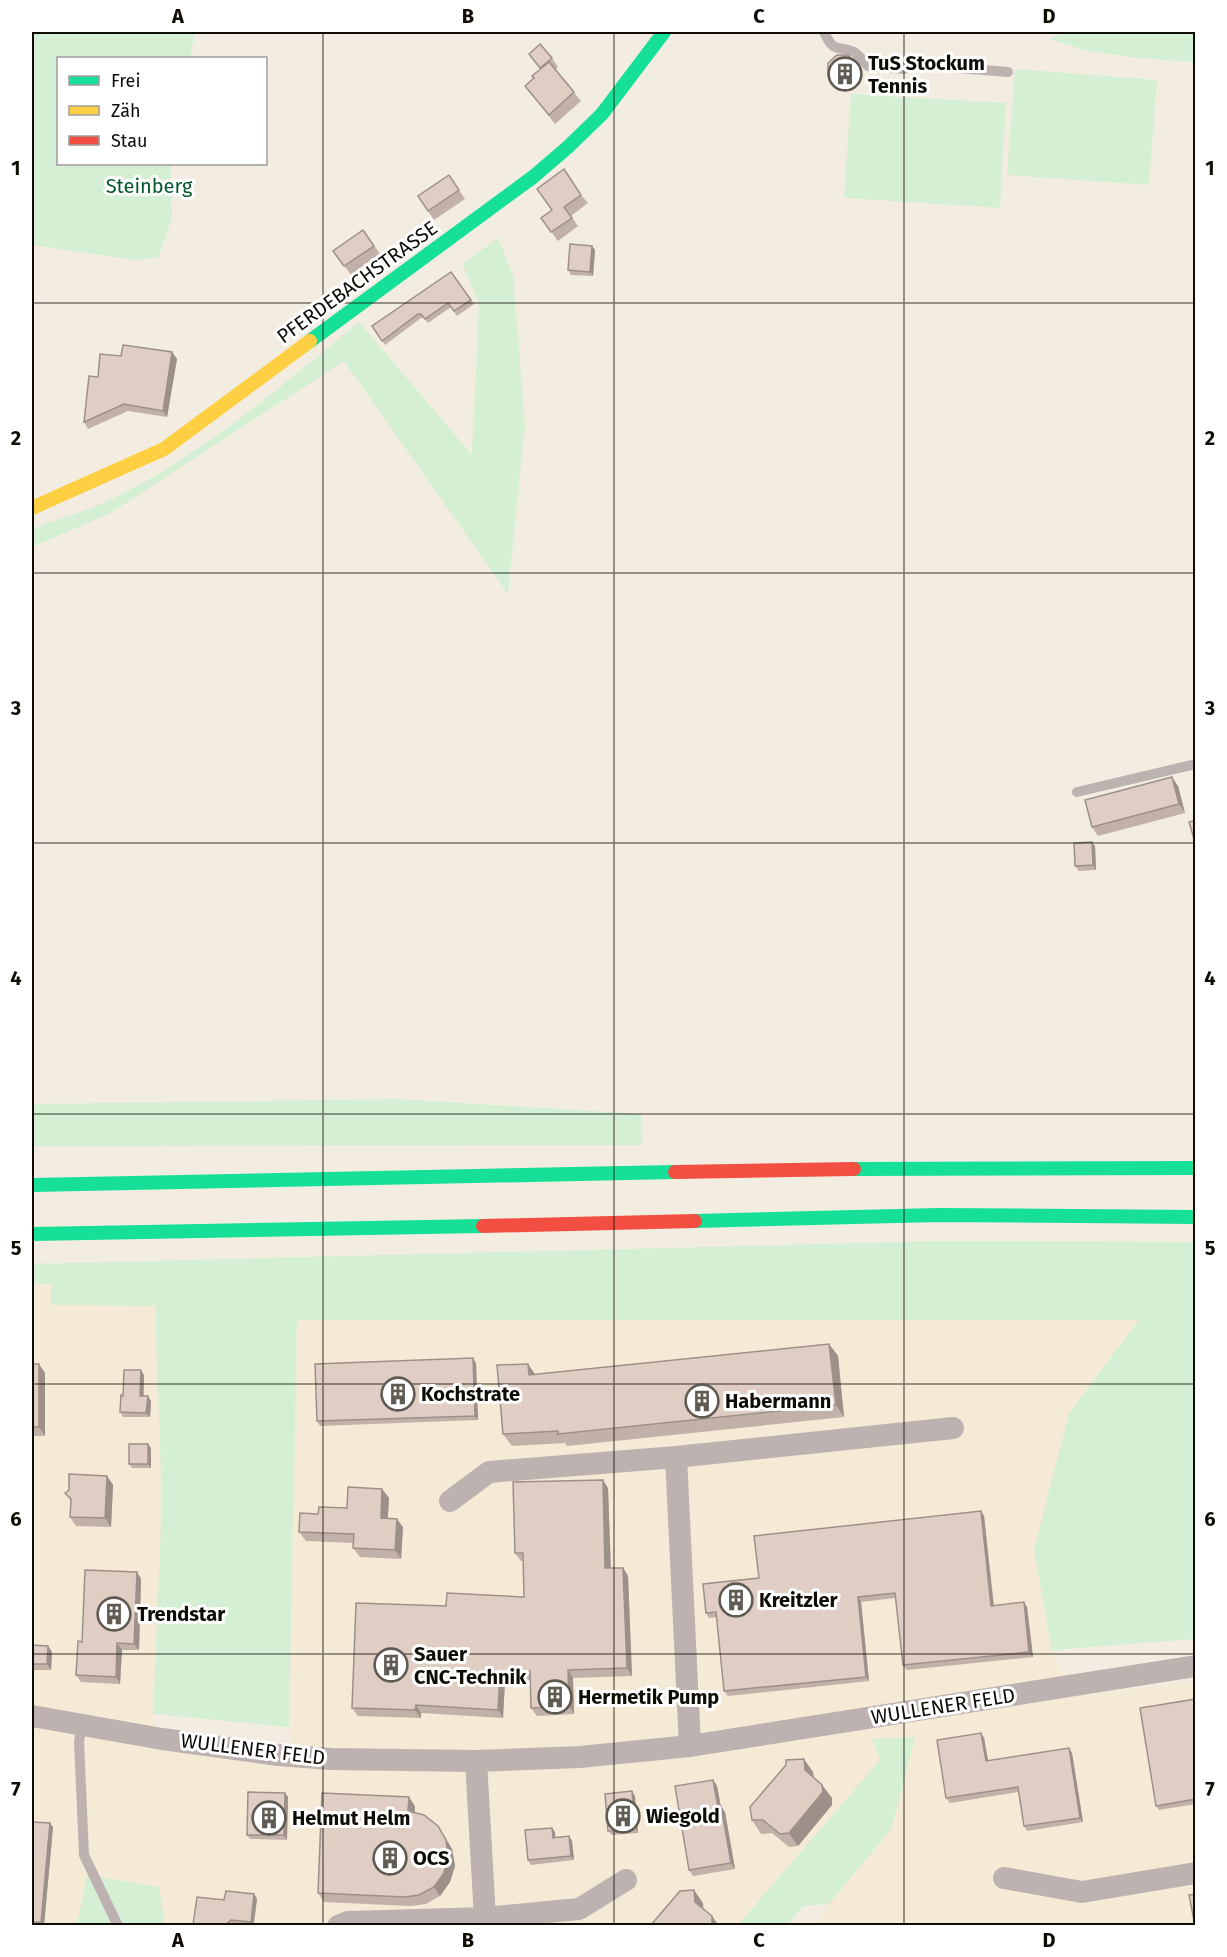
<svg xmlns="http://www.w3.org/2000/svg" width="1227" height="1957" viewBox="0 0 1227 1957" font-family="'Fira Sans',sans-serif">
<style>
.built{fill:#f5ead5}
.green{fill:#d5efd4}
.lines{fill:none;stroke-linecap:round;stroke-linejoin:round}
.lane{stroke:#bdb2af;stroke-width:10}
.street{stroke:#bdb2af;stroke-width:22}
.fast{stroke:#16e098;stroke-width:14}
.slow{stroke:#ffcf43;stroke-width:14}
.jam{stroke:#f24e42;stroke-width:14}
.wall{fill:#c1b1a9}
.shaded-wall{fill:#9d9089}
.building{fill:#e0cec4;stroke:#9d9089;stroke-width:1.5}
.grid{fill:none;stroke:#0f0b05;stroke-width:1.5;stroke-opacity:0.55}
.labels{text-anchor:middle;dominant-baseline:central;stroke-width:6;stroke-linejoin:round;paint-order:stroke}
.poi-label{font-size:20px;font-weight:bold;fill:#0f0b05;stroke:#fff;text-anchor:start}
.park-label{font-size:20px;fill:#02582b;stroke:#fff}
.street-label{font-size:20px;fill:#0f0b05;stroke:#fff}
.neatline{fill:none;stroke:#0f0b05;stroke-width:2}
.grid-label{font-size:20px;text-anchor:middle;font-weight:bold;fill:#0f0b05}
</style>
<rect width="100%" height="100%" fill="#f3ede1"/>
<path class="built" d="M32 1284 51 1285 155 1305 162 1501 152 1749 289 1767 297 1320H1139L1069 1413 1035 1551 1054 1653 1070 1697 1195 1681V1925H815L829 1904 892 1828 914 1737 872 1739 880 1760 738 1925H165L159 1887 87 1875 77 1925 32 1926Z"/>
<g class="green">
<path d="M32 32H195L190 58H58V164H171L172 218 158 258 135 260 32 245Z"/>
<path d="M1064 32H1195V62L1138 58 1088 51 1049 39Z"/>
<path d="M1015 69 1157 80 1149 185 1007 175Z"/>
<path d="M851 94 1006 103 1000 208 844 198Z"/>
<path d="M498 238 513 275 525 425 508 594 344 361 109 514 32 547V529C61 518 94 509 122 494 209 449 284 384 359 322L472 455 479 303 462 264Z"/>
<path d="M399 1099 641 1114 642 1145 32 1146V1104Z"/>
<path d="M936 1241 1195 1242V1639L1052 1650 1034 1550 1069 1413 1139 1320H297L289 1727 153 1714 162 1501 155 1306 51 1305V1284H32V1264Z"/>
<path d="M915 1737 892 1828 829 1904 803 1906 787 1925H738L880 1760 872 1739Z"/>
<path d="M87 1875 159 1887 165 1925 77 1926Z"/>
</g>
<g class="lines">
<g class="lane">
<path d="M824 32C835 55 836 44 854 52 859 55 864 62 868 66L904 69 910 64 1008 72"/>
<path d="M1077 792 1196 764"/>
<path d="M82 1725 79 1741 84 1855 118 1926"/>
</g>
<g class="street">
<path d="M676 1457 953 1428"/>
<path d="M450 1501 489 1472 676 1457 690 1746"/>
<path d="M32 1716 162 1739 278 1755 331 1759 476 1761 580 1757 690 1746 1196 1666"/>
<path d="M1004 1878 1082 1892 1196 1873"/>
<path d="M485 1918 579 1909 626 1880"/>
<path d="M338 1926 348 1922 485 1918 476 1761"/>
</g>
<g class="fast">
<path d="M310 341 533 177 568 147 602 114 664 32"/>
<path d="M854 1169 1196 1168"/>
<path d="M32 1185 675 1172"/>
<path d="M695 1221 938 1215 1196 1217"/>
<path d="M32 1234 483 1226"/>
</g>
<path class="slow" d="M32 508 164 449 310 341"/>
<g class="jam">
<path d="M675 1172 854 1169"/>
<path d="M483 1226 695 1221"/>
</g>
</g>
<g class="wall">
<path d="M529 54 552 58 558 67 555 70 581 101 555 124 525 86 534 78 540 69Z"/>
<path d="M856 64 859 68V80L850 88H839L828 75Z"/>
<path d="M449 175 465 199 434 220 418 196Z"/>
<path d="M581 195 588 203 571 216 578 226 558 241 541 218 552 210Z"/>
<path d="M363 230 380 254 351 275 333 251Z"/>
<path d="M592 246 595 250 593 276 571 275 568 270Z"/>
<path d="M451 272 474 304 457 316 451 307 428 323 424 318H421L385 345 372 326Z"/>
<path d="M172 352 177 359 167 417 128 411 88 429 84 422 98 377 121 356Z"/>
<path d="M1178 786 1185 813 1098 836 1092 827Z"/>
<path d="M1095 846 1096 870 1079 871 1075 866Z"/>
<path d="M829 1344 838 1356 844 1417 567 1446 565 1443 512 1446 503 1434 528 1364 535 1374Z"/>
<path d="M476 1363 478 1420 320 1426 317 1421Z"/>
<path d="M32 1364 45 1373V1436H32Z"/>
<path d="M144 1375V1396L151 1401 150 1417H123L120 1412 123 1396Z"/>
<path d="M151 1448V1468H132L129 1464Z"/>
<path d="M107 1476 113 1485 111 1527 76 1526 70 1517 71 1501 65 1493Z"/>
<path d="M608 1488 611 1568H623L628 1576 632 1676 573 1678 574 1714 537 1716 531 1708 530 1680 505 1681 503 1718 421 1713V1718L358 1716 352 1708 446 1606 524 1597 523 1561H521L515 1553Z"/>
<path d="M382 1489 389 1498 388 1518 403 1527 401 1559 360 1557 353 1548 354 1543 306 1541 299 1532 318 1514 347 1508Z"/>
<path d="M981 1511 984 1516 994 1605 1027 1607 1033 1657 907 1670 903 1665 896 1598 861 1602 869 1681 728 1696 724 1691 717 1617 709 1618 706 1613 759 1578Z"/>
<path d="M137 1572 141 1579 139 1650H122L120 1684 81 1682 76 1675 82 1642Z"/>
<path d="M32 1645 48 1646 52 1652 51 1670H32Z"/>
<path d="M1196 1699V1804L1159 1810 1156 1806Z"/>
<path d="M981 1733 984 1738 988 1761 1069 1748 1072 1753 1083 1822 1027 1831 1024 1826 1018 1792 950 1803 946 1798Z"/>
<path d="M813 1772 814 1778 822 1785 832 1798V1805L798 1846 789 1847 772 1833 761 1834 752 1820Z"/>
<path d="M713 1780 717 1786 721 1807 725 1812 735 1869 693 1876 689 1870Z"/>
<path d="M285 1793 288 1797 287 1840 250 1839 247 1835Z"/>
<path d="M635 1796 638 1833 612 1835 608 1831Z"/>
<path d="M415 1806V1813L444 1835 452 1849 455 1866 450 1882 440 1896 426 1904 410 1906 324 1902 318 1893Z"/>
<path d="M32 1822 53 1827 44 1926H32Z"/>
<path d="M555 1832V1837L569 1836 572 1841 574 1860 531 1865 528 1860Z"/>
<path d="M254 1894 257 1899 254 1926 234 1924 232 1926 193 1925 224 1900Z"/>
</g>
<g class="shaded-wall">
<path d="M856 64 859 68V80L856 75Z"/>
<path d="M592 246 595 250 593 276 590 272Z"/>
<path d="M172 352 177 359 167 417 163 411Z"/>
<path d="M1172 777 1178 786 1185 813 1179 804Z"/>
<path d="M1092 842 1095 846 1096 870 1093 865Z"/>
<path d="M829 1344 838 1356 844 1417 836 1405Z"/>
<path d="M473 1358 476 1363 478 1420 475 1416Z"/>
<path d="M39 1364 45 1373V1436L39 1427Z"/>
<path d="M528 1364 536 1376 529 1375Z"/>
<path d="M141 1370 144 1375 143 1400 140 1396Z"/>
<path d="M148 1396 151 1401 150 1417 146 1413Z"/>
<path d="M148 1444 151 1448V1468L148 1464Z"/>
<path d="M107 1476 113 1485 111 1527 105 1518Z"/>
<path d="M603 1480 608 1488 611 1576 605 1568Z"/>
<path d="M382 1489 389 1498 387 1526 381 1518Z"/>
<path d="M981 1511 984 1516 994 1610 991 1606Z"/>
<path d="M397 1519 403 1527 401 1559 395 1550Z"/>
<path d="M623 1568 628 1576 632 1676 627 1668Z"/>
<path d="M137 1572 141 1579 139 1650 134 1644Z"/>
<path d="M858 1597 861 1602 869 1681 866 1677Z"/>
<path d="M1024 1602 1027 1607 1033 1657 1029 1652Z"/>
<path d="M117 1643 122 1650 120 1684 116 1677Z"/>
<path d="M48 1646 52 1652 51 1670 47 1664Z"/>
<path d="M568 1670 573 1678 574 1714 569 1706Z"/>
<path d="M500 1673 505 1681 503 1718 498 1710Z"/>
<path d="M416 1705 421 1713V1718L415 1710Z"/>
<path d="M981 1733 984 1738 989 1766 986 1761Z"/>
<path d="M1069 1748 1072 1753 1083 1822 1080 1818Z"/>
<path d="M804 1759 813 1772 814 1783 805 1770Z"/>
<path d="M713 1780 717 1786 722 1813 718 1807Z"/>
<path d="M822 1785 832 1798V1805L798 1846 789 1833Z"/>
<path d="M632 1791 635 1796 638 1833 635 1828Z"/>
<path d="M285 1793 288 1797 287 1840 284 1835Z"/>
<path d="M409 1797 415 1806 414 1820 408 1811Z"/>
<path d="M721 1806 725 1812 735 1869 731 1863Z"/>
<path d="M50 1823 53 1827 44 1926H43L41 1922Z"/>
<path d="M438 1826 452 1849 455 1866 450 1882 440 1896 434 1887Z"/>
<path d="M552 1828 555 1832 556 1842 553 1838Z"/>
<path d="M569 1836 572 1841 574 1860 571 1856Z"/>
<path d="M694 1890 703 1903 704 1915 695 1902Z"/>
<path d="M254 1894 257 1899 253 1926 251 1922Z"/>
<path d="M712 1916 719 1926H712Z"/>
</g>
<g class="building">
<path d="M540 44 552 58 540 68 529 54Z"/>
<path d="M837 55H848L856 64V75L847 83H836L828 75V63Z"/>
<path d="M549 62 574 92 549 115 525 86 534 78 532 76Z"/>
<path d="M564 169 581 195 564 207 572 218 551 232 541 218 552 210 537 189Z"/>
<path d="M449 175 459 190 428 211 418 196Z"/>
<path d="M363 230 374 246 344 266 333 251Z"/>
<path d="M570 244 592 246 590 272 568 270Z"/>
<path d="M451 272 471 300 454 311 448 303 425 319 421 314H418L382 341 372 326Z"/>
<path d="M123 345 172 352 163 411 124 404 84 422 89 376 98 377 100 354 121 356Z"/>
<path d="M1172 777 1179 804 1092 827 1085 800Z"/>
<path d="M1196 820V838L1194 839 1189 822Z"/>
<path d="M1092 842 1093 865 1075 866 1074 843Z"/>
<path d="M829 1344 836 1405 558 1434V1431L503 1434 497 1365 528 1364 529 1375Z"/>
<path d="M473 1358 475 1416 317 1421 315 1364Z"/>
<rect x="32" y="1364" width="7" height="63"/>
<path d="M124 1370H141L140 1396H148L146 1413 120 1412 121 1395 123 1396Z"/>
<rect x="129" y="1444" width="19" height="20"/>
<path d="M69 1474 107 1476 105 1518 70 1517 71 1499 65 1493 69 1490Z"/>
<path d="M603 1480 605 1568H623L627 1668 568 1670 569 1706 531 1708 530 1671 500 1673 498 1710 416 1705 415 1710 352 1708 356 1603 446 1606 447 1593 524 1597 523 1553H515L513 1482Z"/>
<path d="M348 1487 382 1489 381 1518 397 1519 395 1550 353 1548 354 1534 299 1532 300 1513 318 1514 319 1507 347 1508Z"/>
<path d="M981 1511 991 1606 1024 1602 1029 1652 903 1665 895 1593 858 1597 866 1677 724 1691 716 1612 706 1613 703 1584 759 1578 754 1536Z"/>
<path d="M85 1570 137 1572 134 1644 117 1643 116 1677 76 1675 78 1641 82 1642Z"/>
<path d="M32 1645 48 1646 47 1664H32Z"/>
<path d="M1196 1699V1799L1156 1806 1140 1708Z"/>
<path d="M981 1733 986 1761 1069 1748 1080 1818 1024 1826 1018 1787 946 1798 937 1740Z"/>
<path d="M804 1759 805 1770 822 1785 823 1792 789 1833 780 1834 763 1820H752L750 1807 786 1765V1760Z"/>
<path d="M713 1780 718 1807 721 1806 731 1863 689 1870 675 1786Z"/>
<path d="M632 1791 635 1828 608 1831 605 1794Z"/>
<path d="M248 1792 285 1793 284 1835H247Z"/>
<path d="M322 1793 409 1797 408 1811 424 1815 438 1826 446 1840 448 1857 444 1873 434 1887 419 1895 404 1897 318 1893Z"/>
<path d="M32 1822 50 1823 41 1922H32Z"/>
<path d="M552 1828 553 1838 569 1836 571 1856 528 1860 525 1830Z"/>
<path d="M694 1890 695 1902 712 1916V1926H650L680 1891Z"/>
<path d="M226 1891 254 1894 251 1922 231 1920 224 1926 193 1925 197 1897 224 1900Z"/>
<path d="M1196 1894V1926H1195L1189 1895Z"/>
</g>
<path class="grid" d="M323 32V1926M614 32V1926M904 32V1926M32 303H1196M32 573H1196M32 843H1196M32 1114H1196M32 1384H1196M32 1654H1196"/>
<defs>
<g id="building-ring" transform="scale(1.725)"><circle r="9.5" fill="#fff" stroke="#5f5a52" stroke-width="1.5"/><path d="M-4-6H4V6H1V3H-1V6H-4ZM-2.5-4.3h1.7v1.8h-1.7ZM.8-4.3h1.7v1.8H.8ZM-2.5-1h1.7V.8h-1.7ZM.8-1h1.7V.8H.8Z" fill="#5f5a52"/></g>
</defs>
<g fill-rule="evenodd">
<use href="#building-ring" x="845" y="74"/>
<use href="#building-ring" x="398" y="1394"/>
<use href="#building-ring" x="702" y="1401"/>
<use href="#building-ring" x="736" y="1600"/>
<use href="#building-ring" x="114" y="1614"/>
<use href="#building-ring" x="391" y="1665"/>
<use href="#building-ring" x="555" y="1697"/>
<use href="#building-ring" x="623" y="1816"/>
<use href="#building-ring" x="269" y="1818"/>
<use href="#building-ring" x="390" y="1858"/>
</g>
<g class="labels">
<g class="poi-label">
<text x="868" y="63">TuS Stockum<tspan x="868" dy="23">Tennis</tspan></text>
<text x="421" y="1394">Kochstrate</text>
<text x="725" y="1401">Habermann</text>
<text x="759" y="1600">Kreitzler</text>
<text x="137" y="1614">Trendstar</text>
<text x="414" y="1654">Sauer<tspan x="414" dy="23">CNC-Technik</tspan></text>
<text x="578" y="1697">Hermetik Pump</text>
<text x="646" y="1816">Wiegold</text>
<text x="292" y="1818">Helmut Helm</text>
<text x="413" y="1858">OCS</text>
</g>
<g class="park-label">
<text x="149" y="186">Steinberg</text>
</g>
<g class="street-label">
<text transform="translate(357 282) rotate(-36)">PFERDEBACHSTRASSE</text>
<text transform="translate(943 1706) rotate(-9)">WULLENER FELD</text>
<text transform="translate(253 1749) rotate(7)">WULLENER FELD</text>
</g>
</g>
<rect width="1227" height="1957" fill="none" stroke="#ffffff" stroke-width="66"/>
<rect x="57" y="57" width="210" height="108" fill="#ffffff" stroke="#9f9d9b" stroke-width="1.5"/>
<rect x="69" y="76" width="30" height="9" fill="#16e098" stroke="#9f9d9b" stroke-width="1.5"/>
<text x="111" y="87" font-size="18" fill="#0f0b05">Frei</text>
<rect x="69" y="106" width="30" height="9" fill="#ffcf43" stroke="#9f9d9b" stroke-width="1.5"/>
<text x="111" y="117" font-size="18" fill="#0f0b05">Zäh</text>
<rect x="69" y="136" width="30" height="9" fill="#f24e42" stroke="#9f9d9b" stroke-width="1.5"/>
<text x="111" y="147" font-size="18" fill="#0f0b05">Stau</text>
<rect x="33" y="33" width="1161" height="1891" class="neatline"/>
<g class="grid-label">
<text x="178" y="23">A</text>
<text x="468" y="23">B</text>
<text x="759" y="23">C</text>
<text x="1049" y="23">D</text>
<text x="16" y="175">1</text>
<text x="1210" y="175">1</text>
<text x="16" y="445">2</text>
<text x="1210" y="445">2</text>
<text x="16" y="715">3</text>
<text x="1210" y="715">3</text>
<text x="16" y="985">4</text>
<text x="1210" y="985">4</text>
<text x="16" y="1255">5</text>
<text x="1210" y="1255">5</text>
<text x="16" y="1526">6</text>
<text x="1210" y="1526">6</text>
<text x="16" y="1796">7</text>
<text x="1210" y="1796">7</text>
<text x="178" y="1947">A</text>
<text x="468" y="1947">B</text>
<text x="759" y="1947">C</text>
<text x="1049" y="1947">D</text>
</g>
</svg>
